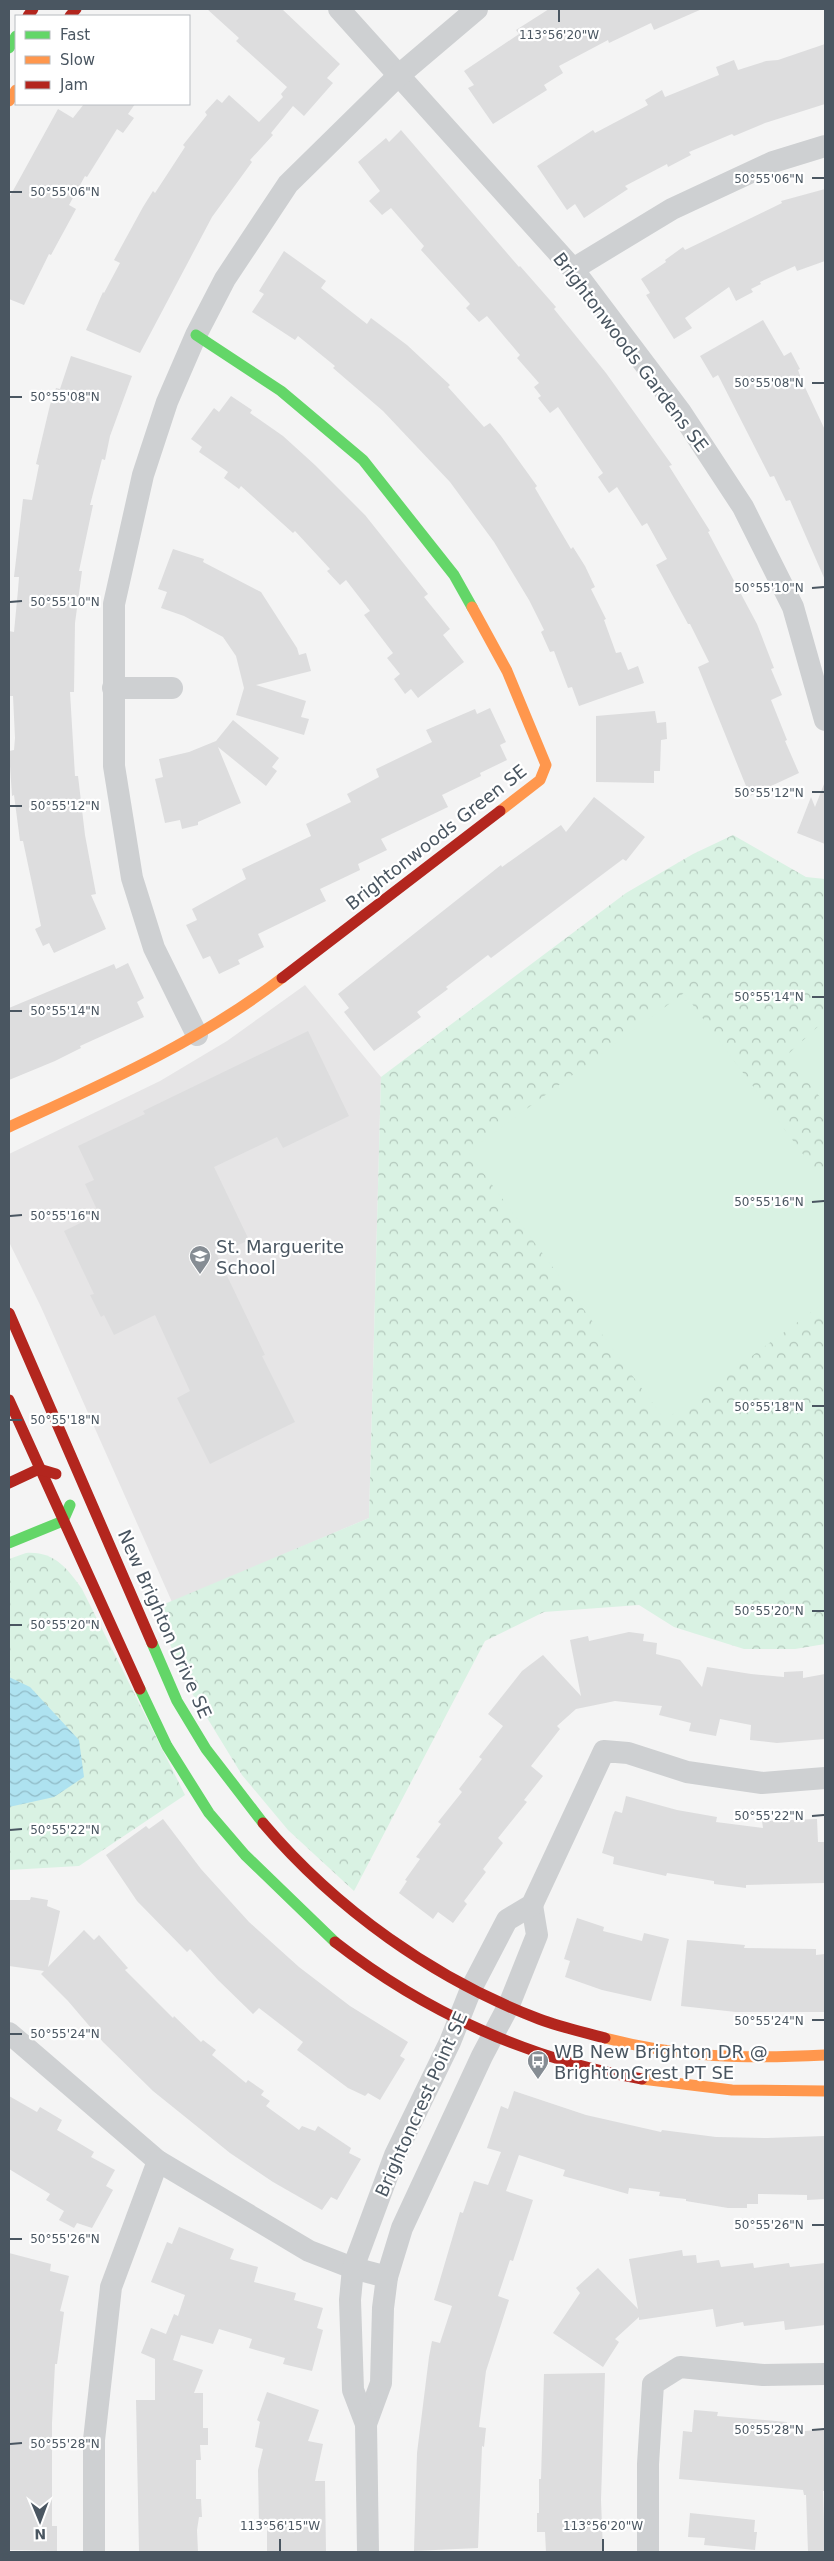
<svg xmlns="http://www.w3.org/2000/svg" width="834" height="2561" viewBox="0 0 834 2561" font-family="'DejaVu Sans',sans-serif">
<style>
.education{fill:#e6e5e6}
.park{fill:url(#park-crowns)}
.garden{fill:#d9f2e3}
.water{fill:url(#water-waves)}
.building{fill:#ddddde}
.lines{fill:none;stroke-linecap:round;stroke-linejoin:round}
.street{stroke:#ced0d2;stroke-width:22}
.fast{stroke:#63d668;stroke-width:11}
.slow{stroke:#ff974d;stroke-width:11}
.jam{stroke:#b3261e;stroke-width:11}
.ticks{fill:none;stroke:#4a5661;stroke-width:2}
.labels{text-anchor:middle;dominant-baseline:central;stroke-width:4.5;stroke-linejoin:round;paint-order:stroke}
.street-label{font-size:18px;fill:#4a5661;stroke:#fff}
.poi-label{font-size:18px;fill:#4a5661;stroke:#fff;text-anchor:start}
.ticks-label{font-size:12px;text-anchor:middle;fill:#4a5661;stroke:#fff;stroke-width:4.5;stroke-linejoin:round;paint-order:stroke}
</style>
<defs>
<pattern id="park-crowns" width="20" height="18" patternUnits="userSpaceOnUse" patternTransform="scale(1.25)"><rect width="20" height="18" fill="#d9f2e3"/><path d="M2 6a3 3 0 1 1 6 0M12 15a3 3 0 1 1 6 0" fill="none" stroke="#b2c7bb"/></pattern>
<pattern id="water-waves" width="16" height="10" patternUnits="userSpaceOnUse" patternTransform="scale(1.25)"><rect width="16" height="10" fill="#aee2f0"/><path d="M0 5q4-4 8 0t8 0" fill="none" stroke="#90bac6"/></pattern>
</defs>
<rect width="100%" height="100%" fill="#f4f4f4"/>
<path class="education" d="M305 985 381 1077 369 1518 172 1602 41 1307 9 1242V1154L160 1081 227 1041Z"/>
<g class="park">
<path d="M733 835 806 877 825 879V1644L795 1649H744L674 1627 639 1605 544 1612 485 1641 354 1891 288 1830 242 1775 187 1685 155 1608 369 1518 381 1077 626 893 693 854Z"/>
<path d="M26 1553C54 1551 67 1568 82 1589L185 1795 79 1866 9 1870V1559Z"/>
</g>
<g class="garden">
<path d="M684 993 825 1184V1302L665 1420 468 1152Z"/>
<path d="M825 1020V1103L786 1056Z"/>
</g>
<path class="water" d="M9 1677 30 1687 79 1740 84 1777 54 1797 9 1807Z"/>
<g class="building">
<path d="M207 9H282L340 64 327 78 333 83 304 116 293 106 271 133 273 135 250 160 252 162 212 217 140 353 86 330 103 292 104 293 120 263 114 260 143 207 153 191 155 193 185 147 183 145 207 115 205 112 217 99 222 103 229 95 259 122 283 97 281 94 287 87 236 41 239 38Z"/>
<path d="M549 9H702L654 30 651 23 609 43 608 40 559 66 563 73 544 85 547 90 493 124 468 88 474 85 464 71 519 34 516 30Z"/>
<path d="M825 44V104L765 123 734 136 732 134 689 152 691 155 668 167 667 164 625 186 628 189 584 218 575 204 567 210 537 166 593 130 595 133 648 105 645 100 662 90 665 97 719 75 716 67 734 60 738 70 766 61 778 60Z"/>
<path d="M84 104H135L128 114 134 118 123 133 117 129 87 177 85 176 69 205 76 209 51 255 49 254 24 305 9 299V198L58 109 73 118Z"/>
<path d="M401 130 519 267 520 266 556 307 554 309 606 373 672 465 669 466 710 531 708 532 757 624 774 668 771 669 782 695 771 700 787 740 785 741 799 773 750 796 698 667 709 662 690 624H688L656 565 667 559 647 523 642 526 617 487 609 493 598 477 603 473 558 407 550 413 538 398 541 396 534 387 539 383 517 358 520 355 487 316 479 322 466 308 470 304 421 250 424 246 391 208 382 215 369 201 380 191 358 162 386 138 389 142Z"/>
<path d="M825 189V261L797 271 795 266 760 282 761 284 751 289 753 292 736 301 729 287 685 318 692 328 674 339 646 295 650 293 641 279 666 262 665 260 683 247 685 250 782 203 781 201Z"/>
<path d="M284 251 326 281 321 288 367 324 371 318 407 345 450 385 448 387 484 427 490 423 501 436 537 486 535 488 571 549 573 547 585 566 595 587 591 589 606 619 604 620 616 653 621 652 628 670 638 666 644 683 579 706 572 687 568 688 554 651 550 652 541 632 544 630 529 600 494 542 450 482 383 411 333 368 335 366 298 336 295 340 252 312 264 294 259 291Z"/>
<path d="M763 320 784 356 791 352 800 369 798 370 802 381 825 430V580L790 500 786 501 774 476 770 477 718 375 713 378 700 356Z"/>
<path d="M71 356 132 376 110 436 105 460 102 459 90 505H93L79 571H82L75 623 74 692H70L75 776H78L85 835 96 894 91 895 106 929 54 953 49 943 43 946 35 929 41 926 23 841H20L14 795 12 796 9 751 14 750 15 738 13 696H9V631L14 632 18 590 19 577H14L23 499 32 500 39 465 36 464 50 405 56 388 60 389Z"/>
<path d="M231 396 252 410 250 413 283 436 315 465 365 515 428 594 424 597 450 629 443 635 464 662 418 698 411 689 405 694 394 679 400 674 387 658 393 653 364 615 370 611 346 580 340 585 327 571 330 569 295 531 293 533 241 486 239 489 224 478 228 472 199 452 202 447 191 439 214 408 219 412Z"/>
<path d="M173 549 204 559 203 562 261 592 297 648 299 655 306 653 311 671 256 685 306 701 301 717 309 719 304 735 236 715 244 688 236 656 223 637 184 616 161 608 167 592 158 589Z"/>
<path d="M490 708 506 742 500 745 507 760 480 773 481 776 442 795 448 807 381 839 387 850 358 864 360 870 320 889 326 901 258 934 264 947 238 960 240 964 219 974 210 956 203 959 186 925 197 920 192 909 246 879 242 869 311 836 306 824 351 802 347 794 379 777 376 769 432 742 426 730 475 709 477 714Z"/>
<path d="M655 711 657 723 666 722 667 739 661 740 660 771H654V783L596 782V716Z"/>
<path d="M233 720 279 758 272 767 277 771 266 786 218 747 241 803 198 822V825L182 829 180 820 165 823 155 779 163 777 159 759 189 752 216 741Z"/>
<path d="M824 784H825V844L797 833 811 797 815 807Z"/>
<path d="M594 797 645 837 626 861 623 859 491 958 488 955 446 987 448 989 417 1012 421 1017 374 1051 344 1012 349 1008 338 994 501 865 502 867 561 825 566 832Z"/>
<path d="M128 963 144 998 137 1002 144 1017 80 1046 81 1048 55 1061 9 1080V1008L114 964 116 969Z"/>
<path d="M308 1031 349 1116 283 1148 277 1137 214 1167 249 1240 217 1255 265 1355 262 1356 295 1422 210 1464 177 1398 190 1391 155 1315 114 1335 104 1315 101 1317 90 1295 94 1294 64 1231 99 1214 85 1184 94 1180 78 1146 145 1114 143 1111Z"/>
<path d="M629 1632 644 1634 643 1641 657 1643 656 1654 680 1660 702 1687 707 1667 751 1674 784 1677V1672L803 1671V1678L825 1674V1739L777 1743 750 1740 751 1725 720 1719 716 1736 689 1731 691 1723 659 1715 662 1706 615 1701 576 1709 557 1726 560 1729 531 1766 543 1776 524 1800 527 1802 498 1838 503 1843 483 1869 486 1872 464 1901 467 1904 453 1923 438 1912 433 1919 399 1893 407 1881 405 1880 420 1859 416 1857 441 1824 438 1822 462 1792 459 1789 482 1759 479 1757 503 1726 488 1714 522 1671 543 1655 581 1696 570 1640 588 1636 589 1641Z"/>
<path d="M626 1796 677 1810 717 1817 716 1822 763 1828 762 1821 817 1819 818 1842H824L825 1883 746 1885V1888L714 1884V1881L667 1873 666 1876 613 1864 614 1857 602 1853 613 1815 615 1811 622 1813Z"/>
<path d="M163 1819 201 1869 249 1922 299 1967 350 2006 408 2042 400 2056 405 2059 380 2100 368 2093 365 2096 348 2088 297 2050 303 2042 259 2008 253 2014 218 1980 190 1949 187 1952 137 1901 106 1855 146 1826 149 1829Z"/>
<path d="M31 1897 48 1900 47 1906 60 1911 48 1967 84 1930 94 1940 99 1935 128 1968 125 1970 173 2018 174 2016 201 2042 203 2040 216 2050 212 2055 246 2083 248 2080 264 2091 261 2095 270 2101 266 2106 299 2130 302 2126 315 2131 318 2126 351 2148 349 2153 361 2159 337 2200 331 2197 322 2210 273 2182 230 2153 153 2091 103 2042 68 2001 41 1974 44 1971 9 1966V1900H30Z"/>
<path d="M577 1918 604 1927 603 1931 642 1941 644 1933 669 1939 651 2001 602 1990 565 1977 570 1961 564 1959Z"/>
<path d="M687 1940 745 1945 744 1948 816 1949V1955L825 1954V2012H736L681 2006Z"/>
<path d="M514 2091 586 2115 661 2132 662 2130 716 2137 767 2138 825 2136V2199L807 2200V2195L758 2194V2204H747V2208H728L686 2201V2199L659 2196 660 2192 629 2188 628 2194 563 2176 565 2170 519 2155 506 2191 533 2200 513 2261 510 2260 498 2296 509 2300 486 2371 479 2427 486 2428 484 2447 482 2446 478 2548 414 2551 417 2453 429 2357 432 2341 440 2343 452 2306 434 2300 460 2212 463 2213 474 2181 488 2185 501 2152 487 2148 501 2106 508 2109Z"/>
<path d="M9 2096 37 2112 40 2107 62 2120 57 2130 94 2152 91 2157 115 2170 106 2186 113 2190 92 2228 77 2223 74 2228 59 2220 64 2211 46 2200 50 2194 9 2169Z"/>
<path d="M179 2227 234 2249 230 2259 258 2267 254 2282 296 2293 294 2300 323 2308 317 2328 323 2330 312 2371 283 2364 285 2358 249 2348 252 2339 219 2329 213 2344 181 2335 173 2360 203 2370 194 2393H203V2428H208V2445H200L201 2460H196V2499H201L202 2517H199L197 2530 198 2552H139L136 2400H155V2359L141 2353 151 2328 166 2334 174 2314 178 2316 185 2295 151 2282 167 2242 172 2244Z"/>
<path d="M682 2250 683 2256 696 2255 697 2263 719 2260 721 2267 753 2263 754 2268 789 2263 790 2267 825 2263V2325L785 2330 784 2321 744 2326 743 2322 716 2327 713 2309 639 2320V2317L615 2339 619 2342 603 2367 553 2333 580 2293 576 2288 598 2268 638 2309 629 2259Z"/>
<path d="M9 2253 51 2264 50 2271 69 2276 60 2311 64 2312 57 2364H55L52 2423V2526H57V2551L9 2550Z"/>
<path d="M605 2373 601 2500 603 2552H546L545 2532H537V2513H539V2479H541L544 2374Z"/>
<path d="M267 2392 319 2410 308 2441 323 2444 315 2481H325L326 2552H267V2526H259L258 2470 263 2449 255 2447 260 2422 257 2420Z"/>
<path d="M694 2410 718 2412 717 2416 787 2422 786 2433 825 2429V2491H823L825 2552H808L806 2495H804L803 2490 679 2479 683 2431 692 2432Z"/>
<path d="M690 2513 755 2520 754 2532H757L755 2550 704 2545 705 2538 688 2537Z"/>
</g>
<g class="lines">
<g class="street">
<path d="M339 9 573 269 680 411 743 507 793 607 825 720"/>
<path d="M573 269 672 209 773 162 825 146"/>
<path d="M113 688H172"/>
<path d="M197 1035 154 948 132 878 114 766V604L143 475 167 402 196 335 225 279 288 184 398 76 477 9"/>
<path d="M9 2033 158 2161 309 2251 353 2268 387 2277"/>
<path d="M366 2424 381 2383 383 2308 387 2277 402 2228 482 2056 509 2005 537 1935 532 1905"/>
<path d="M94 2552V2440L111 2287 158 2161"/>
<path d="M368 2552 366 2424 353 2390 350 2300 353 2268 395 2155 450 2042 471 1989 507 1920 532 1905 604 1751 628 1753 687 1772 762 1783 825 1778"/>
<path d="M648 2552V2464L653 2384 680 2367 763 2375 825 2374"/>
</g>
<g class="fast">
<path d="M9 48 16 36"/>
<path d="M196 335 281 391 363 460 454 575 472 607"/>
<path d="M9 1543 63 1521 70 1505"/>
<path d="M152 1643 177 1701 206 1749 263 1823"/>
<path d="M140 1689 167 1746 209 1813 245 1855 335 1942"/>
</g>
<g class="slow">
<path d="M9 101 16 90"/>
<path d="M472 607 507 671 546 765 540 780 500 811"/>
<path d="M9 1127C105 1083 197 1043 282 978"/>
<path d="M605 2038C682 2058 746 2059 825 2055"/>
<path d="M642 2079 732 2090 825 2091"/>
</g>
<g class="jam">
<path d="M28 16 33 9"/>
<path d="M70 16 76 9"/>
<path d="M282 978 500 811"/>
<path d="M9 1313 152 1643"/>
<path d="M9 1400 140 1689"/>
<path d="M9 1483 39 1469 56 1474"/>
<path d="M263 1823C336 1909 434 1979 539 2019 560 2027 583 2032 605 2038"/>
<path d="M335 1942C425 2012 530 2060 642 2079"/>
</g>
</g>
<path class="ticks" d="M559 10V22M812 178H824M10 192H22M812 383H824M10 397H22M812 588 824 587M10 602 22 601M812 792H824M10 806H22M812 997H824M10 1011H22M812 1202 824 1201M10 1216 22 1215M812 1406H824M10 1420H22M812 1611H824M10 1625H22M812 1816 824 1815M10 1830 22 1829M812 2020H824M10 2034H22M812 2225H824M10 2239H22M812 2430 824 2429M10 2444 22 2443M280 2539V2551M603 2539V2551"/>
<defs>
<g id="school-pin" transform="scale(1.125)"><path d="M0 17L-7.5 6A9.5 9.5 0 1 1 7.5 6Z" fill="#868d94" stroke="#fff"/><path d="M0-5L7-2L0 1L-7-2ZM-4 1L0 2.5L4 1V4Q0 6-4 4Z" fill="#fff"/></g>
<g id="bus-pin" transform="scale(1.125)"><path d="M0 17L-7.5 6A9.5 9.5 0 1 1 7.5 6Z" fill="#868d94" stroke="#fff"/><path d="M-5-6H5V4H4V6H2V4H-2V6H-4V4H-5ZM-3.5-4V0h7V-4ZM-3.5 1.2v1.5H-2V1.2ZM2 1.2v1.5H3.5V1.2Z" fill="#fff"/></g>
</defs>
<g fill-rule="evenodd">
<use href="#school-pin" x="200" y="1256"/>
<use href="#bus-pin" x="538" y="2061"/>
</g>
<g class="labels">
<g class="street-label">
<text transform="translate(631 352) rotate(53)">Brightonwoods Gardens SE</text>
<text transform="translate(436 837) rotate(-38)">Brightonwoods Green SE</text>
<text transform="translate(165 1624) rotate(66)">New Brighton Drive SE</text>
<text transform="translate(421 2104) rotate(-66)">Brightoncrest Point SE</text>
</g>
<g class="poi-label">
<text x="216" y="1246">St. Marguerite<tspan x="216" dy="21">School</tspan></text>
<text x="554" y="2051">WB New Brighton DR @<tspan x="554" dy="21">BrightonCrest PT SE</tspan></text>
</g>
</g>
<g class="ticks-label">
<text x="559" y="39">113°56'20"W</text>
<text x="769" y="183">50°55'06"N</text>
<text x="65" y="196">50°55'06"N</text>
<text x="769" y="387">50°55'08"N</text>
<text x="65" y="401">50°55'08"N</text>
<text x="769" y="592">50°55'10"N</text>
<text x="65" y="606">50°55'10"N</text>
<text x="769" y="797">50°55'12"N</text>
<text x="65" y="810">50°55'12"N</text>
<text x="769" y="1001">50°55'14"N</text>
<text x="65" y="1015">50°55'14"N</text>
<text x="769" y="1206">50°55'16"N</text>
<text x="65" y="1220">50°55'16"N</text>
<text x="769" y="1411">50°55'18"N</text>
<text x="65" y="1424">50°55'18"N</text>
<text x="769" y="1615">50°55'20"N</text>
<text x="65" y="1629">50°55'20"N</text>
<text x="769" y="1820">50°55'22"N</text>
<text x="65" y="1834">50°55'22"N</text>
<text x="769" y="2025">50°55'24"N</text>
<text x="65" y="2038">50°55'24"N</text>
<text x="769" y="2229">50°55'26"N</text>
<text x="65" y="2243">50°55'26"N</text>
<text x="769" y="2434">50°55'28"N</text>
<text x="65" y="2448">50°55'28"N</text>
<text x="280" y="2530">113°56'15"W</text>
<text x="603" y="2530">113°56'20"W</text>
</g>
<rect width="834" height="2561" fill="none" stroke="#4a5661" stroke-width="20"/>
<rect x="15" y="15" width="175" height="90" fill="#ffffff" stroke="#b7bbc0"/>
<rect x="25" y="31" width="25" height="8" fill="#63d668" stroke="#b7bbc0"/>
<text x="60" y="40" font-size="15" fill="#4a5661">Fast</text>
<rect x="25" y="56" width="25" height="8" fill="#ff974d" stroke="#b7bbc0"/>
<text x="60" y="65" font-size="15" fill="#4a5661">Slow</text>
<rect x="25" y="81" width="25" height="8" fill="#b3261e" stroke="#b7bbc0"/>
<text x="60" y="90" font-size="15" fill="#4a5661">Jam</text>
<g transform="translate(40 2521) rotate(179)" stroke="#ffffff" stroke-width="4" paint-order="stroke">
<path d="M0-4L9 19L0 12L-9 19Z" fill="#4a5661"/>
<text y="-8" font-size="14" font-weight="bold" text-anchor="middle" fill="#4a5661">N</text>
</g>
</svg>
